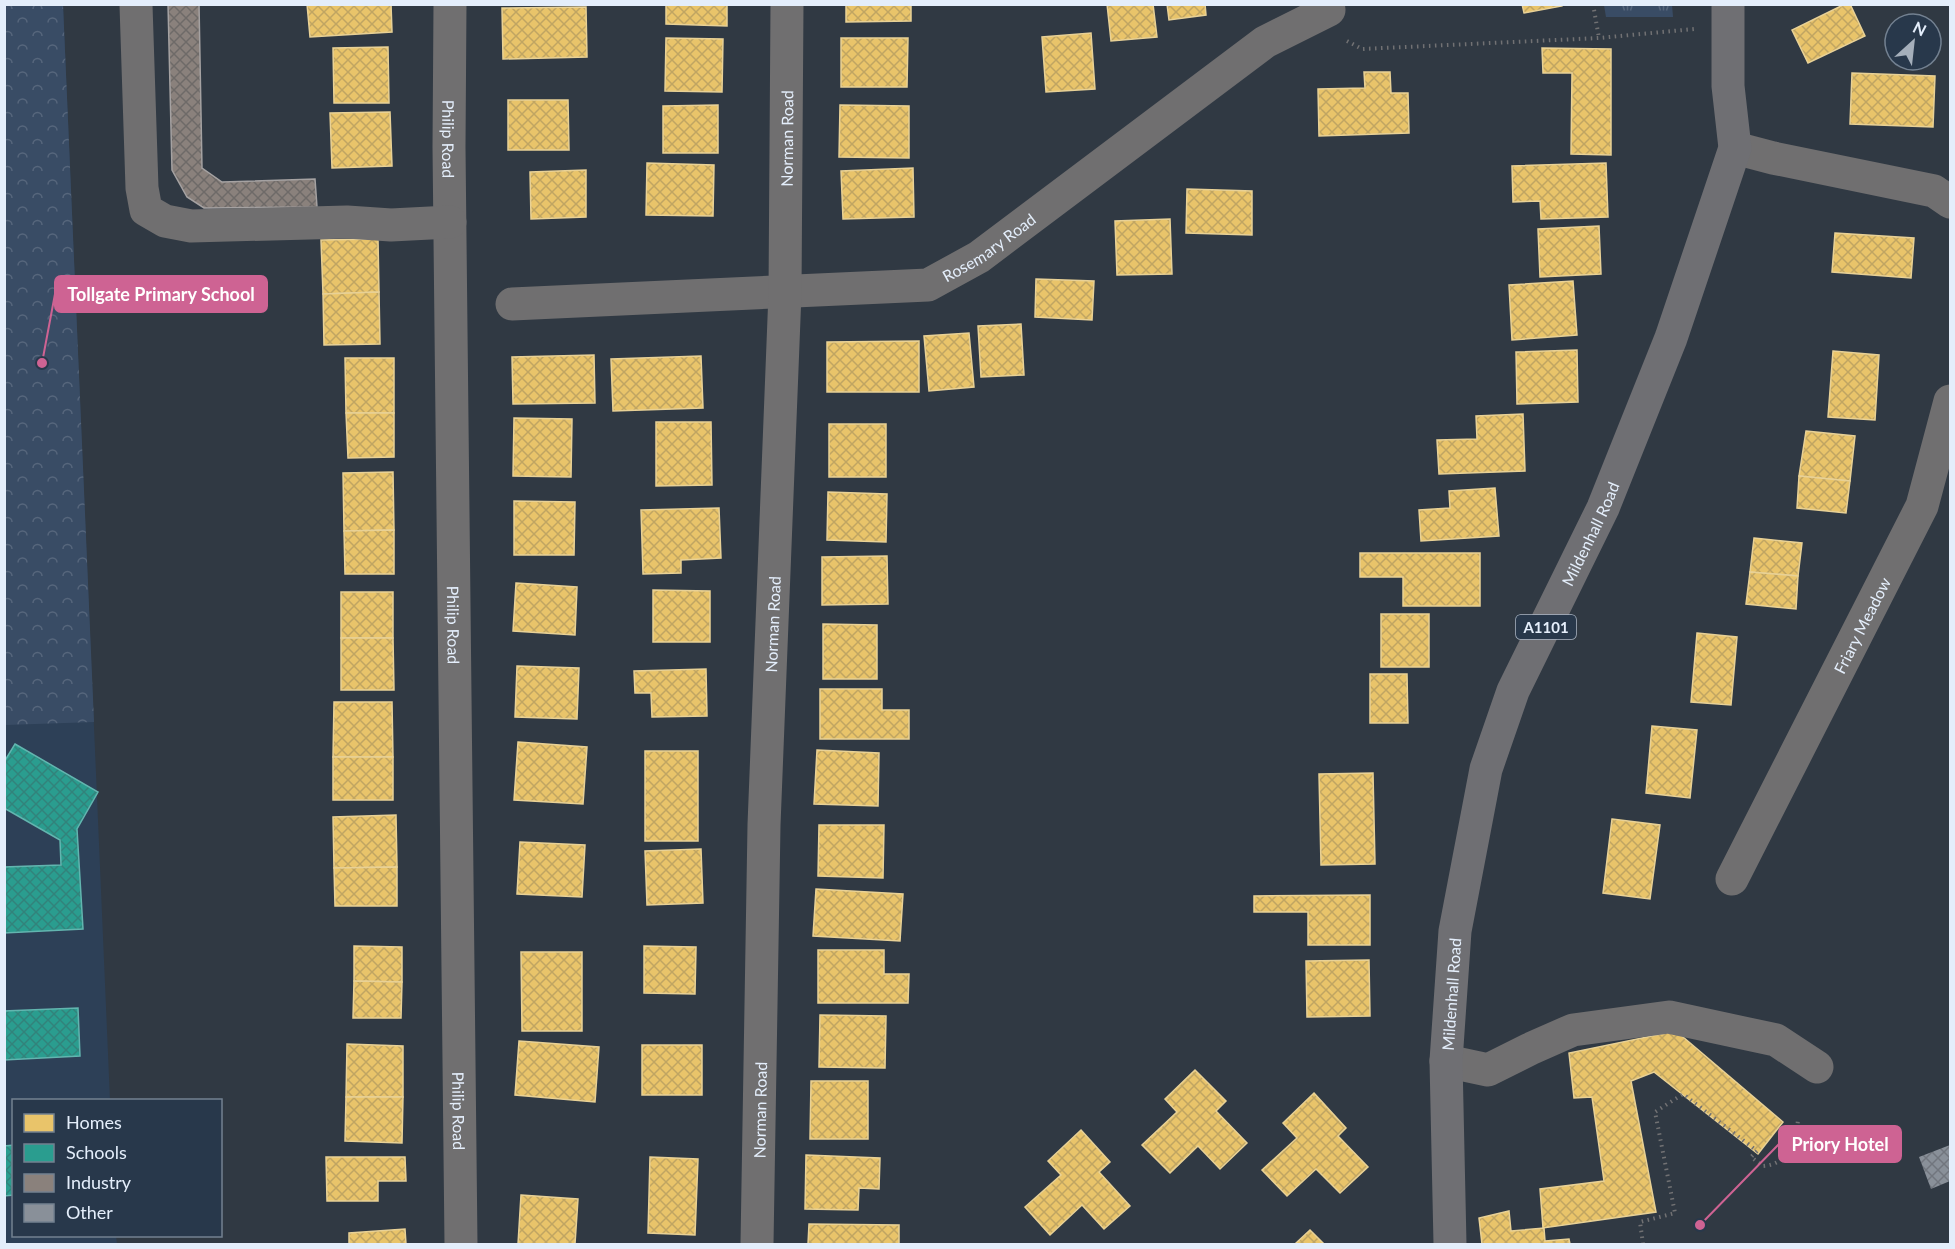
<svg xmlns="http://www.w3.org/2000/svg" width="1955" height="1249" viewBox="0 0 1955 1249" font-family="Lato,sans-serif">
<style>
.built{fill:#2d4057}
.grass{fill:url(#grass-tufts)}
.forest{fill:url(#forest-crowns)}
.homes{fill:url(#homes-cross-hatch);stroke:#e8d196;stroke-width:1.5}
.schools{fill:url(#schools-cross-hatch);stroke:#62b5af;stroke-width:1.5}
.industry{fill:url(#industry-cross-hatch);stroke:#a5a2a2;stroke-width:1.5}
.building{fill:url(#building-cross-hatch)}
.lines{fill:none;stroke-linecap:round;stroke-linejoin:round}
.path{stroke:#717173;stroke-width:4;stroke-dasharray:1.5 4.5;stroke-linecap:butt}
.minor{stroke:#706f70;stroke-width:33}
.major{stroke:#6f6f73;stroke-width:33}
.labels{text-anchor:middle;dominant-baseline:central;stroke-width:6;stroke-linejoin:round;paint-order:stroke}
.shield{fill:#28384b;stroke:#acb7c6;stroke-width:1.5}
.shield-label{font-size:15px;font-weight:bold;fill:#e4eefb}
.street-label{font-size:16px;fill:#e4eefb;stroke:#28384b}
.leader{fill:none;stroke:#ce6393;stroke-width:2}
.callout-dot{fill:#ce6393;stroke:#28384b;stroke-width:2}
.callout{fill:#ce6393;stroke:#ce6393;stroke-width:2}
.callout-label{font-size:18px;text-anchor:middle;font-weight:bold;fill:#fff}
</style>
<defs>
<pattern id="grass-tufts" width="24" height="20" patternUnits="userSpaceOnUse" patternTransform="scale(1.5)"><rect width="24" height="20" fill="#394c65"/><path d="M3 7l-1-3M5 7V3M7 7l1-3M15 17l-1-3M17 17v-4M19 17l1-3" fill="none" stroke="#56667c"/></pattern>
<pattern id="forest-crowns" width="20" height="18" patternUnits="userSpaceOnUse" patternTransform="scale(1.5)"><rect width="20" height="18" fill="#394c65"/><path d="M2 6a3 3 0 1 1 6 0M12 15a3 3 0 1 1 6 0" fill="none" stroke="#56667c"/></pattern>
<pattern id="homes-cross-hatch" width="8" height="8" patternUnits="userSpaceOnUse" patternTransform="scale(1.5)"><rect width="8" height="8" fill="#e9c46a"/><path d="M0 0l8 8M0 8l8-8" fill="none" stroke="#c0a562"/></pattern>
<pattern id="schools-cross-hatch" width="8" height="8" patternUnits="userSpaceOnUse" patternTransform="scale(1.5)"><rect width="8" height="8" fill="#2a9d8f"/><path d="M0 0l8 8M0 8l8-8" fill="none" stroke="#32837b"/></pattern>
<pattern id="industry-cross-hatch" width="8" height="8" patternUnits="userSpaceOnUse" patternTransform="scale(1.5)"><rect width="8" height="8" fill="#8a817c"/><path d="M0 0l8 8M0 8l8-8" fill="none" stroke="#6e6a68"/></pattern>
<pattern id="building-cross-hatch" width="8" height="8" patternUnits="userSpaceOnUse" patternTransform="scale(1.5)"><rect width="8" height="8" fill="#899099"/><path d="M0 0l8 8M0 8l8-8" fill="none" stroke="#71767e"/></pattern>
</defs>
<rect width="100%" height="100%" fill="#303943"/>
<path class="built" d="M63 4 110 1100H14V1236H116L117 1244H5L4 5Z"/>
<path class="grass" d="M1604 5H1672L1673 17H1606Z"/>
<path class="forest" d="M4 5H63L94 722 5 725Z"/>
<g class="homes">
<path d="M307 4H391L392 32 310 37Z"/>
<path d="M666 4H727V26L666 24Z"/>
<path d="M846 4H911V21L846 22Z"/>
<path d="M1107 4H1153L1157 37 1111 41Z"/>
<path d="M1167 4H1205L1206 15 1169 20Z"/>
<path d="M1522 4H1562V6L1524 13Z"/>
<path d="M1845 4H1850L1865 36 1808 63 1792 30Z"/>
<path d="M586 7 587 57 503 59 502 8Z"/>
<path d="M1091 33 1095 89 1046 92 1042 37Z"/>
<path d="M666 38 723 39 722 92 665 91Z"/>
<path d="M841 38H908L907 87H841Z"/>
<path d="M388 47 389 103H334L333 48Z"/>
<path d="M1542 48 1611 49V155L1571 154 1572 73H1543Z"/>
<path d="M1364 72H1390L1391 93H1408L1409 133 1319 136 1318 89 1365 88Z"/>
<path d="M1852 73 1935 76 1933 127 1850 124Z"/>
<path d="M508 100H568L569 150H508Z"/>
<path d="M718 105V153H663V106Z"/>
<path d="M840 105 909 106V158L839 157Z"/>
<path d="M390 112 392 166 332 168 330 113Z"/>
<path d="M647 163 714 165 713 216 646 215Z"/>
<path d="M1606 163 1608 217 1541 219 1540 201 1513 202 1512 166Z"/>
<path d="M913 168 914 217 843 219 841 171Z"/>
<path d="M586 170V217L531 219 530 172Z"/>
<path d="M1187 189 1252 191V235L1186 233Z"/>
<path d="M1170 219 1172 274 1117 275 1115 221Z"/>
<path d="M1599 226 1601 274 1540 277 1538 229Z"/>
<path d="M1835 233 1914 238 1911 278 1832 272Z"/>
<path d="M378 239 379 292 323 294 321 240Z"/>
<path d="M1036 279 1094 281 1092 320 1035 317Z"/>
<path d="M1573 281 1577 335 1512 340 1509 285Z"/>
<path d="M379 292 380 344 324 345 323 294Z"/>
<path d="M1021 324 1024 375 981 377 978 326Z"/>
<path d="M969 333 974 387 929 391 924 336Z"/>
<path d="M919 341V392H827V342Z"/>
<path d="M1577 350 1578 402 1517 404 1516 352Z"/>
<path d="M1833 351 1879 355 1875 420 1828 417Z"/>
<path d="M594 355 595 403 513 404 512 357Z"/>
<path d="M701 356 703 408 613 411 611 359Z"/>
<path d="M345 358H394V413H346Z"/>
<path d="M346 413H394V457L348 458Z"/>
<path d="M1523 414 1525 471 1439 474 1437 440 1477 439 1476 416Z"/>
<path d="M514 418 572 419 571 477 513 476Z"/>
<path d="M656 422H711L712 485 656 486Z"/>
<rect x="829" y="424" width="57" height="53"/>
<path d="M1806 431 1855 436 1850 481 1799 476Z"/>
<path d="M393 472 394 530 344 531 343 473Z"/>
<path d="M1799 476 1850 481 1846 513 1797 508Z"/>
<path d="M1495 488 1499 536 1421 541 1419 510 1450 508 1449 491Z"/>
<path d="M828 492 887 494 886 542 827 540Z"/>
<path d="M514 501 575 502 574 555H514Z"/>
<path d="M719 508 721 558 681 560V573L643 574 641 510Z"/>
<path d="M394 530V574H345L344 531Z"/>
<path d="M1754 538 1802 543 1798 576 1750 572Z"/>
<path d="M1360 553H1480V606H1403V577H1360Z"/>
<path d="M887 556 888 604 822 605V557Z"/>
<path d="M1750 572 1798 576 1796 609 1746 604Z"/>
<path d="M516 583 577 587 575 635 513 631Z"/>
<path d="M653 590 710 591V642H653Z"/>
<rect x="341" y="592" width="52" height="46"/>
<rect x="1381" y="614" width="48" height="53"/>
<path d="M823 624 877 625V679H823Z"/>
<path d="M1697 633 1737 637 1731 705 1691 702Z"/>
<path d="M341 638H393L394 690H341Z"/>
<path d="M517 666 579 668 577 719 515 717Z"/>
<path d="M706 669 707 716 652 717 651 693H635L634 671Z"/>
<path d="M1370 674H1407L1408 723H1370Z"/>
<path d="M820 689H882V710H909V739H820Z"/>
<path d="M334 702H392L393 757H333Z"/>
<path d="M1652 726 1697 730 1690 798 1646 793Z"/>
<path d="M518 742 587 747 583 804 514 800Z"/>
<path d="M817 750 879 753 878 806 814 804Z"/>
<rect x="645" y="751" width="53" height="90"/>
<rect x="333" y="757" width="60" height="43"/>
<path d="M1373 773 1375 864 1321 865 1319 774Z"/>
<path d="M396 815 397 867 334 868 333 817Z"/>
<path d="M1612 819 1660 825 1650 899 1603 893Z"/>
<path d="M819 825H884L883 878 818 876Z"/>
<path d="M520 842 585 845 582 897 517 894Z"/>
<path d="M701 849 703 903 647 905 645 851Z"/>
<path d="M397 867V906H335L334 868Z"/>
<path d="M816 889 903 894 900 941 813 936Z"/>
<path d="M1370 895V945H1308V912H1254V896Z"/>
<path d="M354 946 402 947V982L354 981Z"/>
<path d="M644 946 696 947 695 994 644 993Z"/>
<path d="M818 950H884V974H909L908 1003H818Z"/>
<path d="M521 952H582V1031H522Z"/>
<path d="M1369 960 1370 1016 1307 1017 1306 961Z"/>
<path d="M354 981 402 982 401 1018H353Z"/>
<path d="M820 1015 886 1016 885 1068 819 1067Z"/>
<path d="M1676 1031 1783 1122 1758 1154 1654 1072 1631 1081 1656 1212 1543 1228 1540 1189 1604 1181 1592 1097 1574 1098 1569 1053Z"/>
<path d="M519 1041 599 1047 595 1102 515 1095Z"/>
<path d="M347 1044 403 1046V1097H346Z"/>
<rect x="642" y="1045" width="60" height="50"/>
<path d="M1195 1070 1226 1101 1216 1111 1247 1143 1220 1169 1198 1146 1170 1173 1142 1145 1177 1112 1165 1099Z"/>
<path d="M811 1081H868V1139H810Z"/>
<path d="M1314 1093 1346 1128 1338 1136 1368 1167 1340 1193 1316 1169 1287 1196 1262 1170 1297 1138 1283 1123Z"/>
<path d="M346 1097H403L402 1143 345 1141Z"/>
<path d="M1081 1130 1110 1162 1099 1172 1130 1206 1104 1229 1082 1205 1050 1235 1025 1207 1061 1175 1048 1161Z"/>
<path d="M806 1155 880 1158 879 1189 859 1188 858 1210 805 1209Z"/>
<path d="M326 1157H405L406 1181H378V1201H327Z"/>
<path d="M650 1157 698 1159 695 1235 648 1233Z"/>
<path d="M521 1195 578 1199 575 1244H518Z"/>
<path d="M1509 1211 1511 1231 1544 1228 1545 1241 1569 1239 1570 1244H1482L1479 1218Z"/>
<path d="M809 1224 899 1225V1244H808Z"/>
<path d="M405 1229 406 1244H349V1233Z"/>
<path d="M1310 1230 1324 1244H1295Z"/>
</g>
<g class="schools">
<path d="M15 744 98 792 77 829 83 929 4 933V867L61 865 60 840 4 808V762Z"/>
<path d="M78 1008 80 1056 4 1060V1011Z"/>
<path d="M14 1145V1195L4 1196V1146Z"/>
</g>
<path class="industry" d="M168 4H199L202 168 222 182 315 179 317 207 204 208 187 197 172 170Z"/>
<path class="building" d="M1950 1145V1181L1931 1189 1919 1157Z"/>
<g class="lines">
<g class="path">
<path d="M1593 4 1599 38"/>
<path d="M1347 41 1362 49 1599 38 1694 29"/>
<path d="M1643 1244 1640 1222 1675 1213 1655 1112 1683 1094 1757 1151 1751 1157 1763 1166C1789 1164 1797 1141 1798 1118"/>
</g>
<g class="minor">
<path id="s1" d="M450 4 449 147 461 1244"/>
<path d="M136 5 142 188 146 210 165 221 191 226 347 222 391 225 450 222"/>
<path d="M1735 148 1773 158 1934 191 1950 202"/>
<path id="s2" d="M512 304 928 285 979 257 1265 42 1329 10"/>
<path id="s3" d="M1732 879 1922 506 1950 401"/>
<path d="M1446 1061 1488 1070 1530 1049 1573 1030 1669 1017 1776 1040 1817 1067"/>
<path id="s4" d="M757 1244 764 825 785 293 787 4"/>
</g>
<path class="major" id="s5" d="M1450 1244 1446 1061 1455 931 1486 769 1513 691 1603 508 1671 338 1735 148 1728 86V4"/>
</g>
<g class="labels">
<rect class="shield" x="1516" y="615" width="60" height="24" rx="4.5"/>
<g class="shield-label">
<text x="1546" y="627">A1101</text>
</g>
<g class="street-label">
<text stroke="none"><textPath href="#s1" startOffset="135">Philip Road</textPath></text>
<text stroke="none"><textPath href="#s4" startOffset="1106">Norman Road</textPath></text>
<text stroke="none"><textPath href="#s2" startOffset="488">Rosemary Road</textPath></text>
<text stroke="none"><textPath href="#s5" startOffset="736">Mildenhall Road</textPath></text>
<text stroke="none"><textPath href="#s4" startOffset="620">Norman Road</textPath></text>
<text stroke="none"><textPath href="#s1" startOffset="621">Philip Road</textPath></text>
<text stroke="none"><textPath href="#s3" startOffset="285">Friary Meadow</textPath></text>
<text stroke="none"><textPath href="#s5" startOffset="250">Mildenhall Road</textPath></text>
<text stroke="none"><textPath href="#s1" startOffset="1107">Philip Road</textPath></text>
<text stroke="none"><textPath href="#s4" startOffset="134">Norman Road</textPath></text>
</g>
</g>
<path class="leader" d="M42 363L55 294M1700 1225L1779 1144"/>
<g class="callout-dot">
<circle cx="42" cy="363" r="6"/>
<circle cx="1700" cy="1225" r="6"/>
</g>
<g class="callout">
<rect x="55" y="276" width="212" height="36" rx="6"/>
<rect x="1779" y="1126" width="122" height="36" rx="6"/>
</g>
<g class="callout-label">
<text x="161" y="301">Tollgate Primary School</text>
<text x="1840" y="1151">Priory Hotel</text>
</g>
<rect width="1955" height="1249" fill="none" stroke="#e4eefb" stroke-width="12"/>
<rect x="12" y="1099" width="210" height="138" fill="#28384b" stroke="#738191" stroke-width="1.5"/>
<rect x="24" y="1114" width="30" height="18" fill="#e9c46a" stroke="#738191" stroke-width="1.5"/>
<text x="66" y="1129" font-size="18" fill="#e4eefb">Homes</text>
<rect x="24" y="1144" width="30" height="18" fill="#2a9d8f" stroke="#738191" stroke-width="1.5"/>
<text x="66" y="1159" font-size="18" fill="#e4eefb">Schools</text>
<rect x="24" y="1174" width="30" height="18" fill="#8a817c" stroke="#738191" stroke-width="1.5"/>
<text x="66" y="1189" font-size="18" fill="#e4eefb">Industry</text>
<rect x="24" y="1204" width="30" height="18" fill="#899099" stroke="#738191" stroke-width="1.5"/>
<text x="66" y="1219" font-size="18" fill="#e4eefb">Other</text>
<g transform="translate(1913 42) rotate(27)"><circle r="28" fill="#28384b" stroke="#738191" stroke-width="1.5"/>
<path d="M0-4.5L10 22L0 15L-10 22Z" fill="#a5afbb"/>
<text y="-9" font-size="16" font-weight="bold" text-anchor="middle" fill="#e4eefb">N</text>
</g>
</svg>
